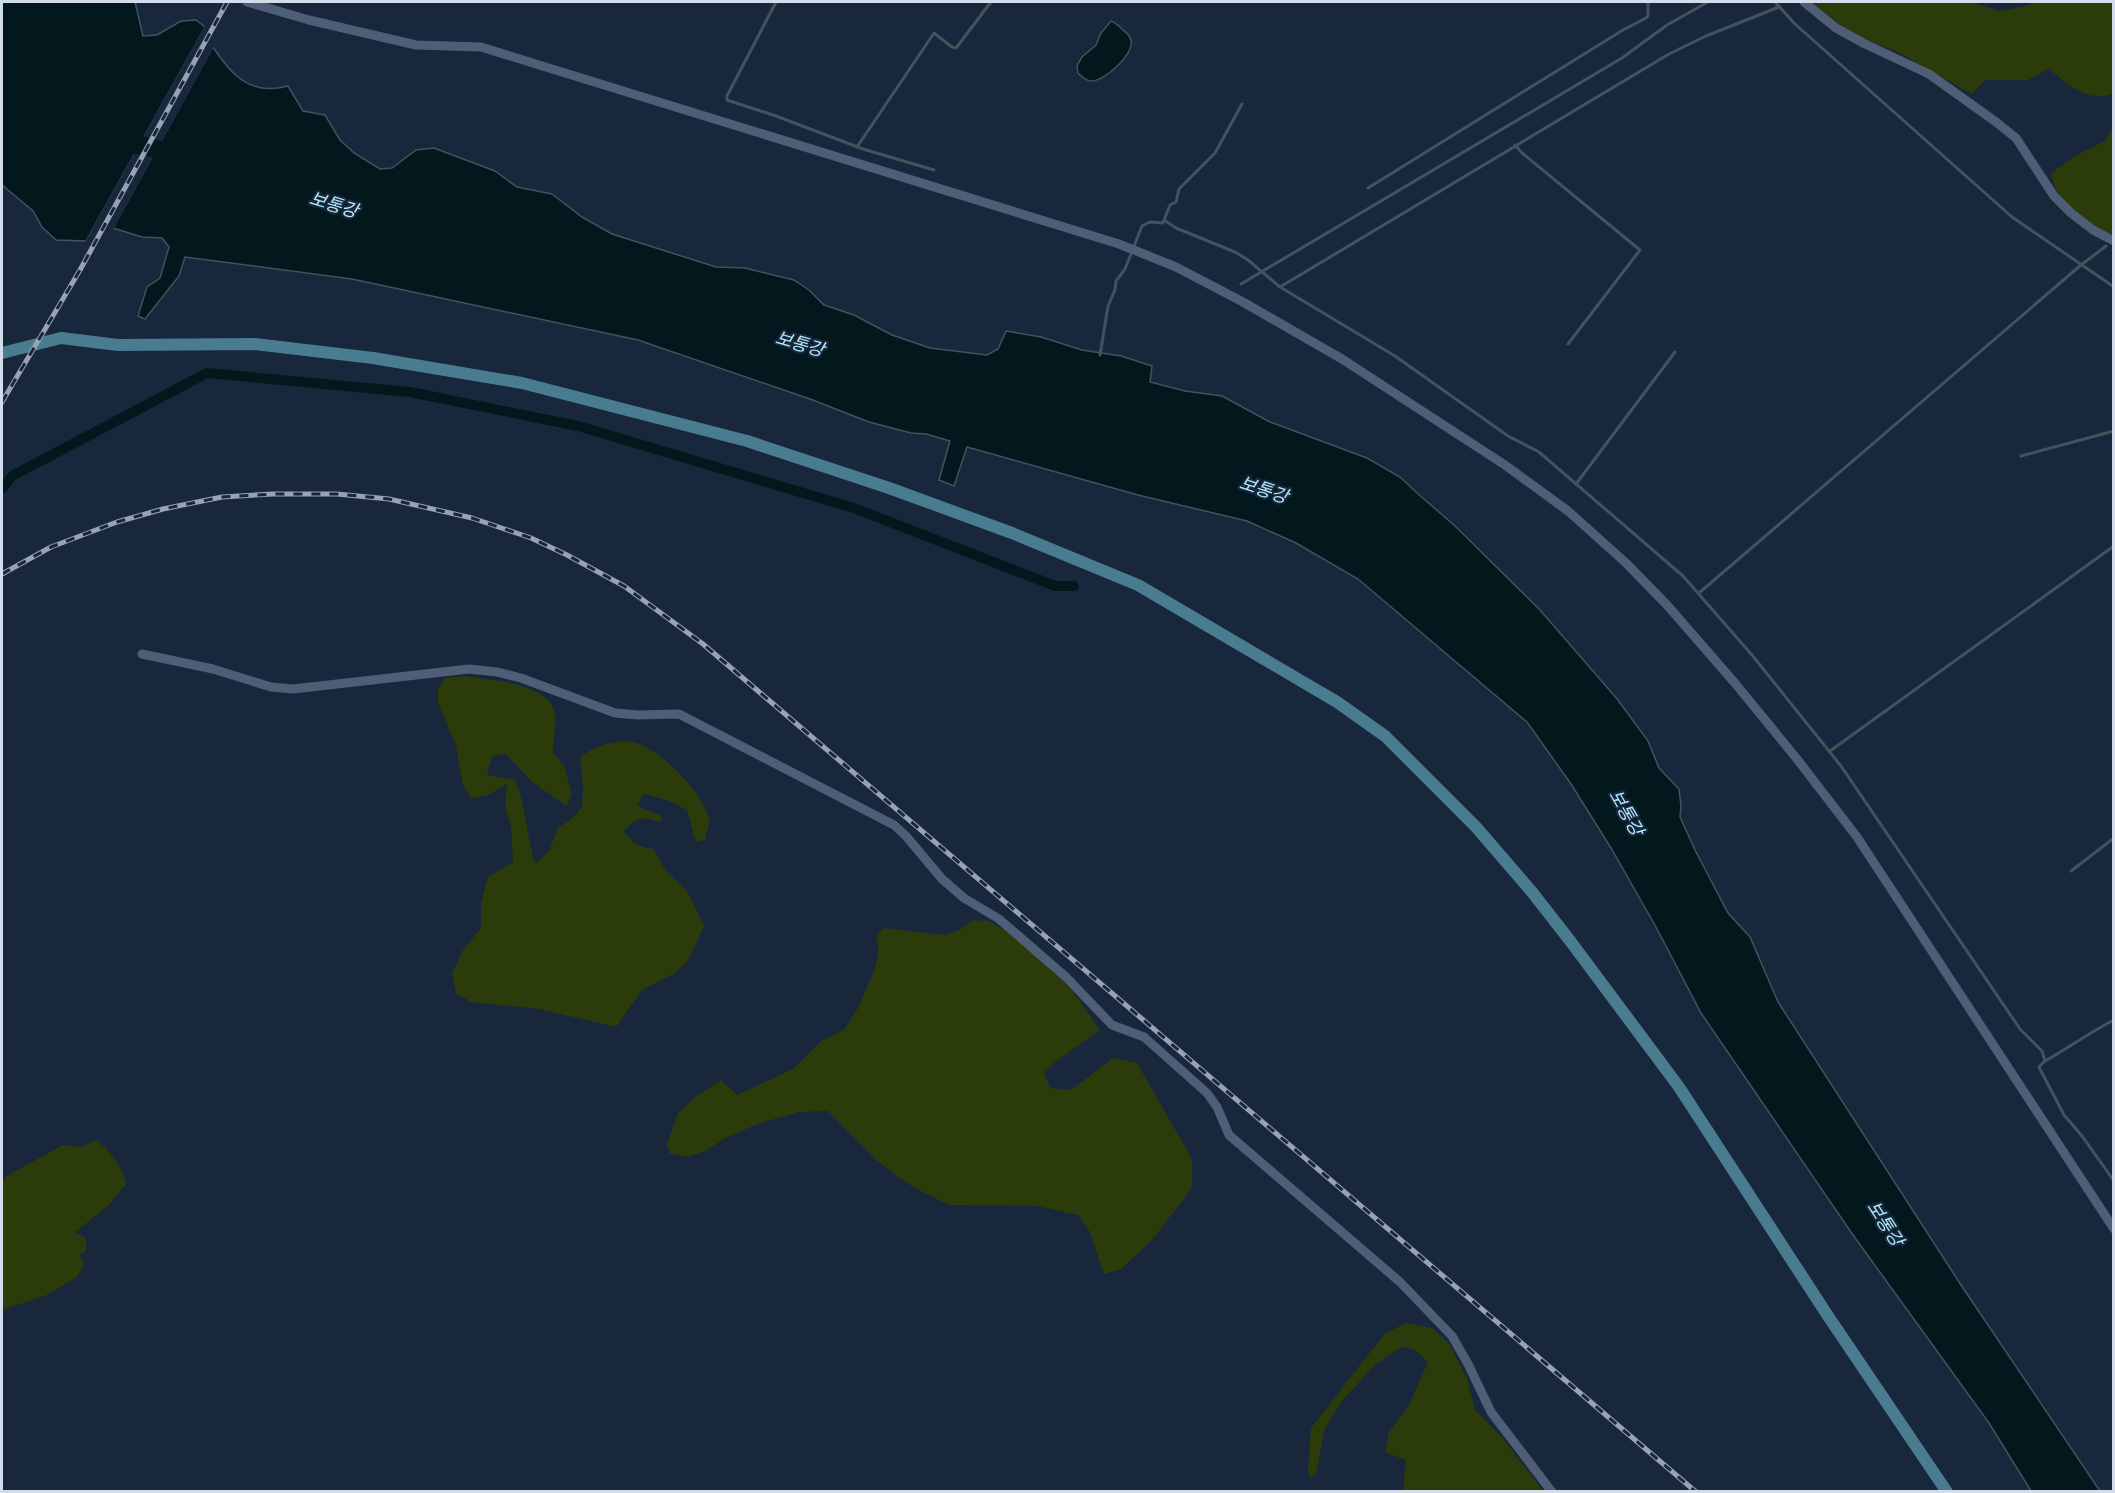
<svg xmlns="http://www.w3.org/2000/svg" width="2115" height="1493" viewBox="0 0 2115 1493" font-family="'Open Sans','Noto Sans KR',sans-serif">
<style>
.green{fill:#2b3b0a}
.water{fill:#03181d;stroke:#41535b;stroke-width:1.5}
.pier{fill:#19273d}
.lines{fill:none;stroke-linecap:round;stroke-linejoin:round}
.stream{stroke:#41535b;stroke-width:3}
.canal{stroke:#03181d;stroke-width:10}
.river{stroke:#03181d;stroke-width:18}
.minor{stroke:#4e5e77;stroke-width:9}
.secondary{stroke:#497c8f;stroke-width:12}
.rail-casing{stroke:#97a3b4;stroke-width:5}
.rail{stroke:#19273d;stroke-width:3;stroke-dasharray:9;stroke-linecap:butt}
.labels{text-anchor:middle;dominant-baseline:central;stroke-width:4.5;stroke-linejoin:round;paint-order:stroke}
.water-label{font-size:18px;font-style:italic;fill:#b1ecfb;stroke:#19273d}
</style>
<rect width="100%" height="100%" fill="#19273d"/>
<g class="green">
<path d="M1811 2H1971L1999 11 2026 6 2035 2H2113V93C2090 104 2065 84 2049 68L2028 80H1985L1972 94 1896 51 1855 36Z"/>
<path d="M2113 127V236C2087 224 2055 203 2051 173L2077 155 2105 141Z"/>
<path d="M464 676C488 680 553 683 555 716 556 728 553 741 553 753L564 765 572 795 566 806 530 780 506 754 492 756 487 775 515 780C526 806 527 836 535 864L549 851 558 828 573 818 582 807 583 785 580 757C596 746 612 740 632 742 658 746 702 792 709 818 710 824 706 833 705 840L696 842 687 810 667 800 644 794 637 806 661 816V822C641 817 639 815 624 831 631 843 640 847 653 849L666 871 687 891 704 926 688 961 675 973 642 990 616 1027 539 1009 471 1002 456 993 452 973 463 950 481 928V903L488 877 513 862 511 826 505 807 507 783 489 795 471 798 463 785 456 746 438 703V688L446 678Z"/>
<path d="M973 920 989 921 1009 933 1069 986 1100 1030 1055 1062 1044 1073 1050 1088 1071 1090 1113 1058 1137 1063 1192 1159V1188L1152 1240 1121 1269 1104 1274 1090 1232 1078 1215 1037 1206 949 1205 913 1187 876 1160 828 1111 799 1112 758 1124 727 1137 705 1151 687 1157 670 1154 667 1144 678 1113 697 1096 721 1080 737 1095 793 1069 821 1041 844 1030 858 1008 874 971 879 950 876 935 883 928 945 935 961 929Z"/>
<path d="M97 1140C111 1153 122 1165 126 1184L108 1206 75 1232 86 1238V1251L79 1255 85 1263 77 1277 47 1295 2 1310V1181L10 1174 63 1145 81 1147Z"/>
<path d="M1407 1323 1433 1328 1450 1345 1467 1378 1475 1410 1501 1436 1543 1491H1403L1406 1460 1385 1452 1389 1432 1409 1405 1428 1362 1414 1349 1401 1347 1375 1365 1342 1401 1325 1428 1316 1474 1310 1477 1308 1470 1311 1428 1385 1333Z"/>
</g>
<g class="water">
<path d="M2 2H135L143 36 157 35 181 21 196 20 205 27 86 241 56 240 42 227 33 211 2 185Z"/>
<path d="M1111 21C1117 23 1117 25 1122 29 1125 32 1130 35 1131 40 1135 54 1103 83 1090 81 1085 80 1081 76 1078 73L1077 66 1082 57 1096 45 1101 33Z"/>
<path d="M213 47C232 76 251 96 288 86L303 111 325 115 340 140 354 153 380 169 392 168 416 150 434 148 495 171 517 187 552 194 582 217 612 234 716 267 745 268 794 280 809 290 824 305 854 315 892 335 930 348 987 355 998 349 1006 331 1041 337 1082 350 1121 356 1152 366 1150 382 1185 391 1222 396 1270 422 1367 458 1400 477 1417 493 1455 526 1540 610 1618 700 1648 741 1659 768 1679 789 1681 806 1680 817 1696 852 1728 913 1750 937 1778 1002 1961 1285 2100 1491H2031L1989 1423 1853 1235 1701 1013 1656 927 1611 848 1571 784 1527 722 1358 579 1296 543 1247 521 1138 495 967 447 954 486 939 480 950 441 926 434 911 433 869 422 810 399 638 340 352 279 185 257 179 276 145 319 138 316 147 287 160 278 169 247 162 238 142 237 113 228Z"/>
</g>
<g class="pier">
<path d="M206 24 207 28 89 243 84 244Z"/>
<path d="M212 45H215L112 231 111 227Z"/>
</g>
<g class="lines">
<g class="stream">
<path d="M776 2 727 96V100L776 116 863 149 934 170"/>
<path d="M1775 2 1795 24 2012 217 2114 287"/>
<path d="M1515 145 1522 153 1640 250 1568 344"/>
<path d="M857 147 934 33 952 47 956 48 991 2"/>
<path d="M1368 188 1623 30 1646 18 1648 16V2"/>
<path d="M1164 220 1176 228 1235 252 1248 260 1280 287 1395 356 1508 436 1539 452 1683 576 1752 655 1841 766 2020 1029 2042 1051 2045 1061 2039 1067 2064 1115 2082 1136 2114 1181"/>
<path d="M1241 284 1622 58 1667 25 1708 2"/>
<path d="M1280 287 1669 54 1706 36 1779 7"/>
<path d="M1100 355 1108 306 1115 290 1116 281 1125 269 1142 226 1150 222 1163 223 1170 205 1176 202 1179 189 1215 153 1242 104"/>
<path d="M2021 456 2114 431"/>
<path d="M1576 484 1675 352"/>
<path d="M1699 593 2081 265 2106 246"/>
<path d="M1830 751 2114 546"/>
<path d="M2071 871 2114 838"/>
<path d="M2045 1061C2069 1048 2090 1032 2114 1020"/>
</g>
<path class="canal" d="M2 489 12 476 207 373 410 392 578 426 854 508 1055 586H1074"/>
<path class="river" d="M117 143 145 146 181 156"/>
<g class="minor">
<path d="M247 2 309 20 416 45 481 47 1119 244 1176 267 1243 302 1342 359 1505 465 1568 511 1626 563 1667 605 1734 682 1797 759 1857 837 2114 1229"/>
<path d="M1804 2 1836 28 1865 44 1929 74 1996 122 2016 138 2054 196 2071 213 2093 230 2114 241"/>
<path d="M142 654 213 669 271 687 293 689 469 669 497 672 521 678 615 713 638 715 679 714 894 825 906 836 942 879 964 898 999 919 1021 938 1067 978 1112 1025 1144 1037 1207 1093 1217 1107 1229 1135 1400 1282 1452 1336 1468 1364 1491 1412 1552 1492"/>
</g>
<path class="secondary" d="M2 353 61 338 118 345 255 344 373 358 522 383 747 441 889 488 1012 533 1138 585 1337 702 1385 736 1476 827 1532 892 1571 942 1679 1087 1828 1316 1947 1492"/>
<g class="rail-casing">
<g id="rail">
<path d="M2 402 80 270 227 2"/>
<path d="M2 574 51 547 117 522 163 509 222 497 273 494H337L389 499 472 518 531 538 567 555 624 586 703 644 1696 1492"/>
</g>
</g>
<use href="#rail" class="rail"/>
</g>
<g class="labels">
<g class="water-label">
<text transform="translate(334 204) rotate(17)">보통강</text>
<text transform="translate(800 343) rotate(16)">보통강</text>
<text transform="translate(1264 489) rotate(18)">보통강</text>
<text transform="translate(1627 812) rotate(60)">보통강</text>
<text transform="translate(1886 1223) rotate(57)">보통강</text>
</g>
</g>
<rect width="2115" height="1493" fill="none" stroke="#d2dceb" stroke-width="6"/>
</svg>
